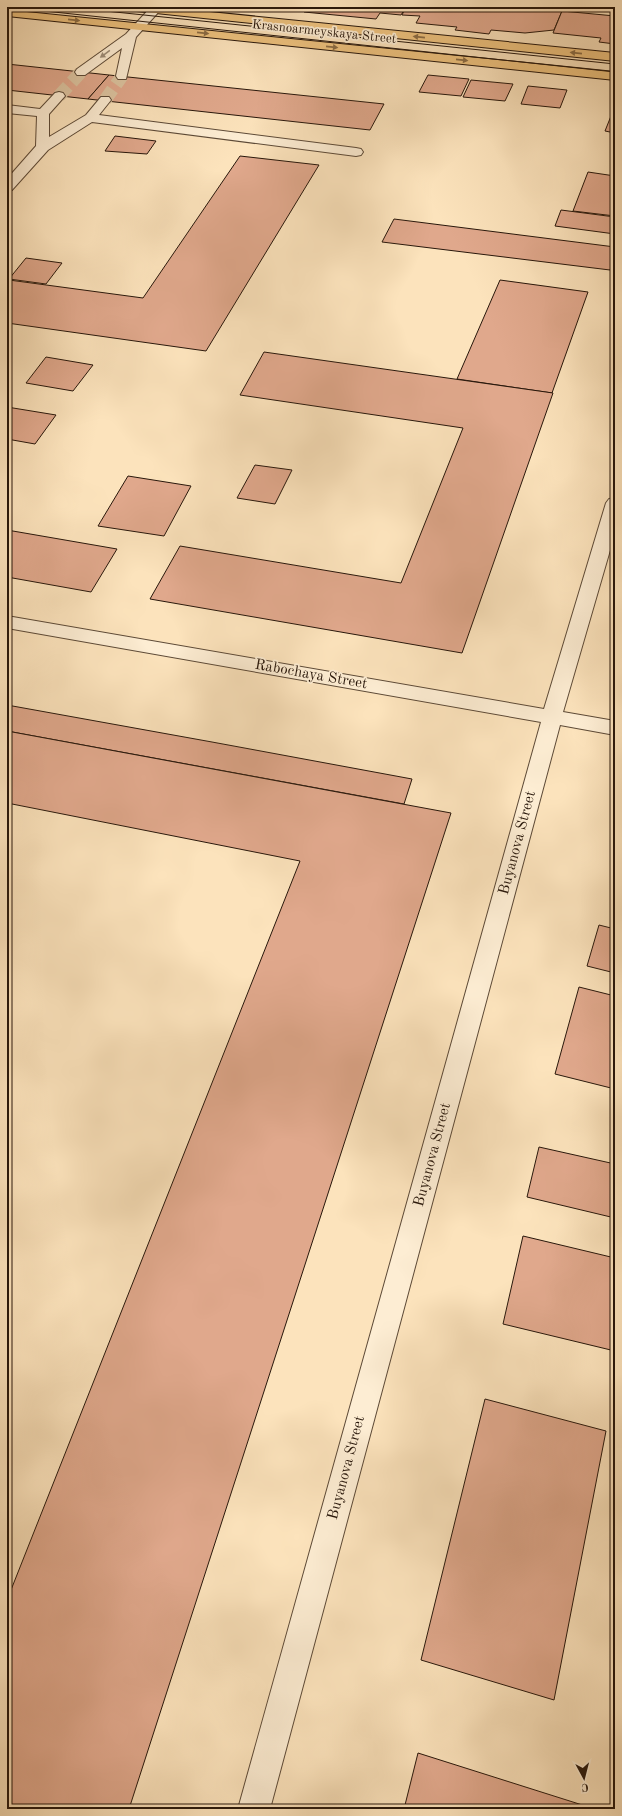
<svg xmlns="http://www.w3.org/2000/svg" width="622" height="1816" viewBox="0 0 622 1816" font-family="'Old Standard TT',serif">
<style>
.building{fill:#e0a88c;stroke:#28170b}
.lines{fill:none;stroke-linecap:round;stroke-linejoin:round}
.minor-tunnel{stroke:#dcc4a1;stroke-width:13;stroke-dasharray:13 6;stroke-linecap:butt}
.minor-casing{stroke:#5d4a37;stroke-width:2}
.major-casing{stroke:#28170b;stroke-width:2}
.minor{fill:#fdedd3;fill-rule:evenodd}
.major{fill:#eec27e;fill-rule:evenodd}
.tram{stroke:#28170b;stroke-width:1}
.oneway{fill:#8b6c44}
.oneway2{fill:#9d8d79}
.labels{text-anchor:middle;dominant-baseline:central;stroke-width:3.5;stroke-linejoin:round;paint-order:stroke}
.far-street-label{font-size:13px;fill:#28170b;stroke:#fdedd3}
.street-label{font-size:15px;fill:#28170b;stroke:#fdedd3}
</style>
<rect width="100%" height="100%" fill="#fce3bc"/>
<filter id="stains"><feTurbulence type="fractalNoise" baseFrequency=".005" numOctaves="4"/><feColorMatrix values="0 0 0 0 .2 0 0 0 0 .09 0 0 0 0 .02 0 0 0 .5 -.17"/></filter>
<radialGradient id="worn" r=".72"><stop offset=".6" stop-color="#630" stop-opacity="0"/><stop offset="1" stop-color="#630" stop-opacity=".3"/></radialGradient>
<g class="building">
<path d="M308 7H406L401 15 380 13 376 19 304 12Z"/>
<path d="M406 7H520L562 11 554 30 525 33 491 30 489 34 455 30 457 27 416 23 420 16 402 15Z"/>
<path d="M562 11 615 16V44L599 42 601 38 553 33Z"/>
<path d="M7 64 109 75 88 99 7 90Z"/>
<path d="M109 75 384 104 370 130 88 99Z"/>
<path d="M428 75 469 79 461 96 419 92Z"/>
<path d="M471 80 513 84 505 101 463 97Z"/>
<path d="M528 86 567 90 560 108 521 104Z"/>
<path d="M615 106V133L605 131Z"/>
<path d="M115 136 156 141 147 154 105 151Z"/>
<path d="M240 156 319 165 206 351 7 323V282L9 280 143 298Z"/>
<path d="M588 172 615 176V216L573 211Z"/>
<path d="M561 210 615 217V234L555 226Z"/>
<path d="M394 219 615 247V255L610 270 382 242Z"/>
<path d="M26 258 62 263 46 284 9 279Z"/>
<path d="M500 280 588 292 552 393 457 379Z"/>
<path d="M264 352 553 393 462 653 150 599 180 546 401 583 463 428 240 395Z"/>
<path d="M46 357 93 365 73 391 26 383Z"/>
<path d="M7 407 56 415 35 444 7 439Z"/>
<path d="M255 465 292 470 275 504 237 498Z"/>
<path d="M128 476 191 486 164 536 98 526Z"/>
<path d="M7 530 117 549 91 592 7 577Z"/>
<path d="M7 705 212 742 412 779 404 804 7 731Z"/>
<path d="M7 731 451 813 129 1809H7V1600L300 861 7 803Z"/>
<path d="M599 925 615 929V973L587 966Z"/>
<path d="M579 987 615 996V1089L555 1074Z"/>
<path d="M539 1147 615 1164V1218L527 1197Z"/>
<path d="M523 1236 615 1258V1351L503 1324Z"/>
<path d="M485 1399 606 1431 554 1700 421 1660Z"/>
<path d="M418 1753 595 1809H404Z"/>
</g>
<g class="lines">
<g class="minor-tunnel">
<path d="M59 96 81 72"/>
<path d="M105 100 122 76"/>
</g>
<g class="minor-casing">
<g id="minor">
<path d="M151 7H163L136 37 126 79H118L116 76 122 48 85 75H77L75 72 77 69 126 34Z"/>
<path d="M59 92 63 93 65 96 49 114V137L86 115 101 97H109L111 100 99 115 356 148 361 149 363 152 361 155 356 156 92 122 48 150 12 190 7 191V179L36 146 37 116 7 113V105L40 109 55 93Z"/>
<path d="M615 498V533L563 712 615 721V735L560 725 270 1809H238L541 722 7 628V616L544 709 606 503 609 499Z"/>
</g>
</g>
<g class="major-casing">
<g id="major">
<path d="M121 7H161L615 53V61L127 10Z"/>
<path d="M7 10 615 72V80L7 16Z"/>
</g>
</g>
<use href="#minor" class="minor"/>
<use href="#major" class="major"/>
<g class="tram">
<path d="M7 7 615 72"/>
<path d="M67 7 615 64"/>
</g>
</g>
<defs><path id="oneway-solid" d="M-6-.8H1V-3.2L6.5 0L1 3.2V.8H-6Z"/></defs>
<g class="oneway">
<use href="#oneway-solid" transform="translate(74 20) rotate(6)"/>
<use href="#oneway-solid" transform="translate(203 33) rotate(6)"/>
<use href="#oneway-solid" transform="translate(419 37) rotate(-174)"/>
<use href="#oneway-solid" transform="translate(332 47) rotate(6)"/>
<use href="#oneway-solid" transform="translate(576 53) rotate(-174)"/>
<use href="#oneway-solid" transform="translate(462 60) rotate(6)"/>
</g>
<use class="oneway2" href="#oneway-solid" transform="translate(105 54) rotate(144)"/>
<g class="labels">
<g class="far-street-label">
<text transform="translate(324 32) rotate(6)">Krasnoarmeyskaya Street</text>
</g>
<g class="street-label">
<text transform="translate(311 675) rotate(10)">Rabochaya Street</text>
<text transform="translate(518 843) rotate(-75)">Buyanova Street</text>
<text transform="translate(433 1155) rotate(-75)">Buyanova Street</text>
<text transform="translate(347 1468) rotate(-75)">Buyanova Street</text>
</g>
</g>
<rect width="622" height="1816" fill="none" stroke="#fce3bc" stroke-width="24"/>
<rect x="8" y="8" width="606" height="1800" fill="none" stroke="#28170b" stroke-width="2"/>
<rect x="12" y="12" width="598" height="1792" fill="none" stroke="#28170b"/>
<g transform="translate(584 1778) rotate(173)" stroke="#fdedd3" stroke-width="3" paint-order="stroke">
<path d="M0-3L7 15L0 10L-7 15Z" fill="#28170b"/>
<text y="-6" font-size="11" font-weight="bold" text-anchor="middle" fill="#28170b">С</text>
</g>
<rect width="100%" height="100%" filter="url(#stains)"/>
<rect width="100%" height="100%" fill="url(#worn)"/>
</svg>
